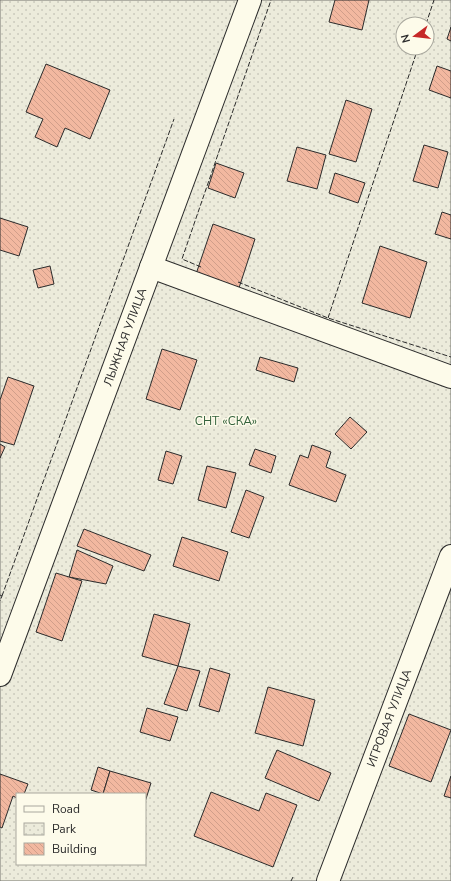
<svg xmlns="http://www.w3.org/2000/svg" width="451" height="881" viewBox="0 0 451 881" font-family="'Nunito Sans',sans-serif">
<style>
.park{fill:url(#park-dots);stroke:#74746e;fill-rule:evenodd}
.building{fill:url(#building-back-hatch);stroke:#2b2b2b}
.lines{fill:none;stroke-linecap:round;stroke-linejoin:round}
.minor-casing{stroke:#2b2b2b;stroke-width:24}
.minor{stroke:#fdfbea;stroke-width:22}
.fence{stroke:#2b2b2b;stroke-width:1;stroke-dasharray:5 2;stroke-linecap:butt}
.labels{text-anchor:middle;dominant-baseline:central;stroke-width:3;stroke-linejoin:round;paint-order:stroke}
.street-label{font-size:12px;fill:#2b2b2b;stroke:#fdfbea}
.park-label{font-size:12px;fill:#34623c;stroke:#fdfbea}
</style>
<defs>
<pattern id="park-dots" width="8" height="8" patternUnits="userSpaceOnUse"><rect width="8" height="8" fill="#ecebdb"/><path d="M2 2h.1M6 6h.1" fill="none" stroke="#cbcabc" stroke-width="1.8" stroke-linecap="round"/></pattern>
<pattern id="building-back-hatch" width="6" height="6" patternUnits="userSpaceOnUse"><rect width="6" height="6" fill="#f2b8a0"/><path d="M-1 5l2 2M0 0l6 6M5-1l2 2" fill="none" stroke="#d09e8a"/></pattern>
</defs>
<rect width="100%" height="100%" fill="#fdfbea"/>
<path class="park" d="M0 0H451V881H0ZM403 24H427V48H403ZM17 794H145V864H17Z"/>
<g class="building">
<path d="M335 0H369L362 30 329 22Z"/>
<path d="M451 27V41L447 39Z"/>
<path d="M46 64 110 90 90 139 65 128 57 147 35 137 43 119 26 112Z"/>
<path d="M437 66 451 71V98L429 90Z"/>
<path d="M346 100 372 109 356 162 329 154Z"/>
<path d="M424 145 448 152 438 188 413 181Z"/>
<path d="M297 147 326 155 317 189 287 181Z"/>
<path d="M216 163 244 173 235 198 208 188Z"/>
<path d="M335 173 365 183 358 203 329 193Z"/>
<path d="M442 212 451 215V239L435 234Z"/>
<path d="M0 218 28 227 19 256 0 250Z"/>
<path d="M213 224 255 239 237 294 194 280Z"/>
<path d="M380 246 427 262 410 318 362 303Z"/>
<path d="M50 266 54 284 38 288 33 270Z"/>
<path d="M162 349 197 360 180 410 146 399Z"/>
<path d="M260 357 298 368 294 382 256 370Z"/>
<path d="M8 377 34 386 14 445 0 441V400Z"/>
<path d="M350 417 367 432 351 449 335 434Z"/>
<path d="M0 444 5 447 0 458Z"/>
<path d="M312 445 331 452 326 467 346 475 336 502 289 485 300 455 308 458Z"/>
<path d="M255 449 276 456 271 473 249 465Z"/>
<path d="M166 451 182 456 173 484 158 480Z"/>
<path d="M207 466 236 473 226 508 198 500Z"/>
<path d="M246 490 264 497 249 538 231 532Z"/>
<path d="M84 529 151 555 144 571 77 546Z"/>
<path d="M182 537 228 552 219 581 173 566Z"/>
<path d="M77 550 113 566 106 584 69 577Z"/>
<path d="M56 573 82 581 62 641 36 632Z"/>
<path d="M154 614 190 624 178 666 142 656Z"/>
<path d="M178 666 200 671 187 711 164 704Z"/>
<path d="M210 668 230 674 219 712 199 706Z"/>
<path d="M268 687 315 700 303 746 255 733Z"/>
<path d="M147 708 178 717 170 741 140 732Z"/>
<path d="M409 714 451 730 431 782 389 766Z"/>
<path d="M277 750 331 773 319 801 265 778Z"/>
<path d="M98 767 110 771 103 794 91 790Z"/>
<path d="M110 771 151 783 145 802V794H103Z"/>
<path d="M0 774 28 784 24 794H17V798L13 796 2 828 0 827Z"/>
<path d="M451 776V798L444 796Z"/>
<path d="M211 792 259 811 266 793 297 805 273 867 194 836Z"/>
</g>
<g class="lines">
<g class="minor-casing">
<g id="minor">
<path d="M151 267 451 377"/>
<path d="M0 675 250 0"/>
<path d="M328 881 451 556"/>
</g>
</g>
<use href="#minor" class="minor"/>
<g class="fence">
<path d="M426 24 434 0"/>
<path d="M201 267 182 259 271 0"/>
<path d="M238 282 328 318 451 357"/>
<path d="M328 318 418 48"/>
<path d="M0 595 2 596 0 601"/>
<path d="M2 596 174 119"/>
<path d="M291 881 293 877"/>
</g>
</g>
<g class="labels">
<g class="street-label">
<text transform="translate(125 337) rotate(-70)">ЛЫЖНАЯ УЛИЦА</text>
<text transform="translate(389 718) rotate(-69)">ИГРОВАЯ УЛИЦА</text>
</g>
<g class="park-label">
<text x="226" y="421">СНТ «СКА»</text>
</g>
</g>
<rect x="16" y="793" width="130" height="72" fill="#fdfbea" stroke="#a9a89e"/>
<rect x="24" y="806" width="20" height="6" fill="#fdfbea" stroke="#a9a89e"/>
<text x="52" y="813" font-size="12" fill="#2b2b2b">Road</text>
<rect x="24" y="823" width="20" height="12" fill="url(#park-dots)" stroke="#a9a89e"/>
<text x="52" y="833" font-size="12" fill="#2b2b2b">Park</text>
<rect x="24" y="843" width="20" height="12" fill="url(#building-back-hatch)" stroke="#a9a89e"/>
<text x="52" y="853" font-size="12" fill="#2b2b2b">Building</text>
<g transform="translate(415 36) rotate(255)"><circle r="19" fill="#fdfbea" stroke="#a9a89e"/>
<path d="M0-3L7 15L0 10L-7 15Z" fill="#c62828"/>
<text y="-6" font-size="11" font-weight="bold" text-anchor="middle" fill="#2b2b2b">N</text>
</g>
</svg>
